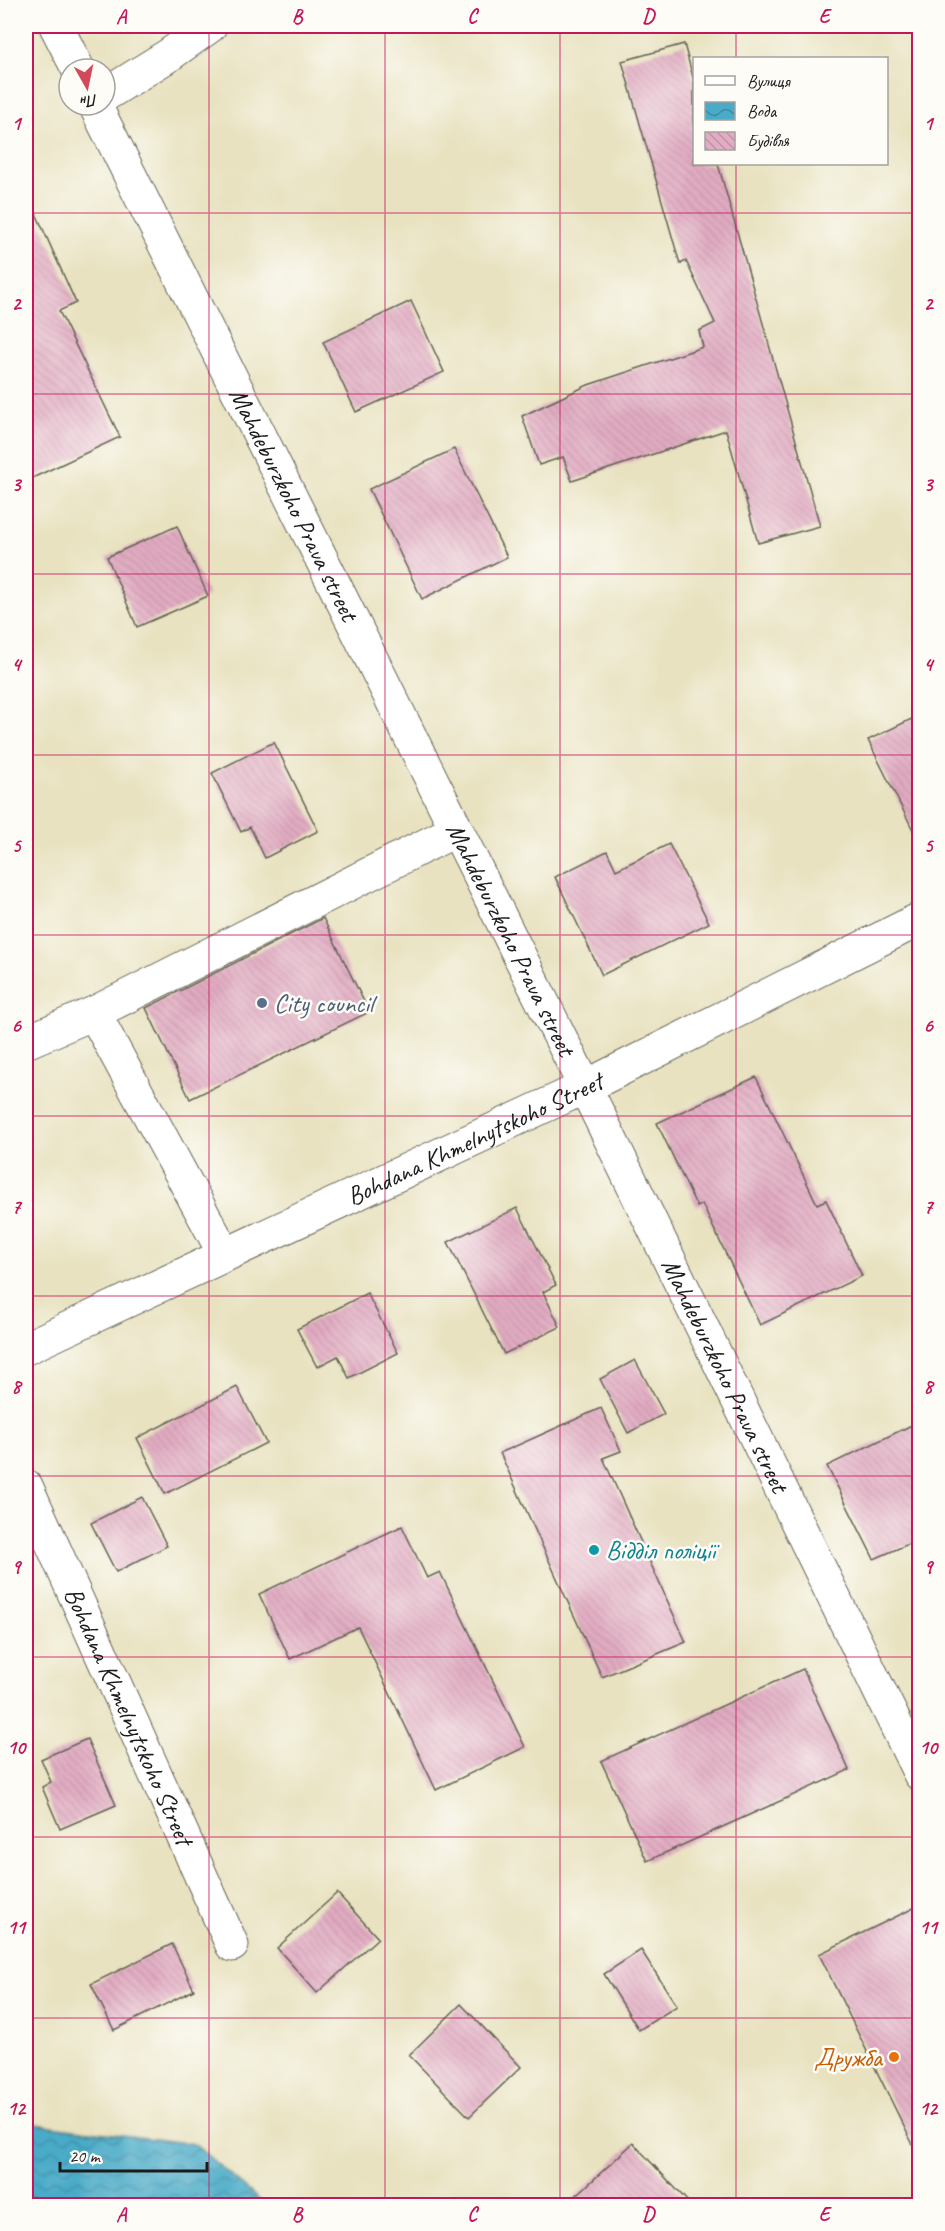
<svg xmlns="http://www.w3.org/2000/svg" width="945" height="2231" viewBox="0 0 945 2231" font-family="Caveat,sans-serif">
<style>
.water{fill:url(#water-waves);stroke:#326472;stroke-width:1.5}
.building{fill:url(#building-back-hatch)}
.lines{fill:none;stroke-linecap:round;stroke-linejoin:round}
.minor-casing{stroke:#636155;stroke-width:35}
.minor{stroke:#fff;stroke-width:33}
.grid{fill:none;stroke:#c2185b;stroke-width:1.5;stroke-opacity:0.55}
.service-dot{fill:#5c6f8a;stroke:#fdfcf7;stroke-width:2}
.culture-dot{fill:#0f9aa8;stroke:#fdfcf7;stroke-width:2}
.food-dot{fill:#e8710a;stroke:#fdfcf7;stroke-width:2}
.labels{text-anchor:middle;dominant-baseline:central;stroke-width:5;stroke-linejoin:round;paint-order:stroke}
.street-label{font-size:26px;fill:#1c1c1c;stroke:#fdfcf7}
.service-label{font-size:26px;fill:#4e5e75;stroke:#fdfcf7;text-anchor:start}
.culture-label{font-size:26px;fill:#0d838f;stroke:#fdfcf7;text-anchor:start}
.food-label{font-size:26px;fill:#c56008;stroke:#fdfcf7;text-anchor:end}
.neatline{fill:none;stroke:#c2185b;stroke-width:2}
.grid-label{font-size:20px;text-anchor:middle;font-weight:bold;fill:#c2185b}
</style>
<defs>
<pattern id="water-waves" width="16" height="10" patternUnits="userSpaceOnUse" patternTransform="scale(1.5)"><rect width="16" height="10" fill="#49abc8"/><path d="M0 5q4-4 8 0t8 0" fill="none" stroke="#3c8aa2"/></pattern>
<pattern id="building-back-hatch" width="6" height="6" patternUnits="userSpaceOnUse" patternTransform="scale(1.5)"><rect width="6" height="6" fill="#e2acc2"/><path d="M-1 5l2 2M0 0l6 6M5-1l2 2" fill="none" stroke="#c193a6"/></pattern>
</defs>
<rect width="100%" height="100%" fill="#fdfcf7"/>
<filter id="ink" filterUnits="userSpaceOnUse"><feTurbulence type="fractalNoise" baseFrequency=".0167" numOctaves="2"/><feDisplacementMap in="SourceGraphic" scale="12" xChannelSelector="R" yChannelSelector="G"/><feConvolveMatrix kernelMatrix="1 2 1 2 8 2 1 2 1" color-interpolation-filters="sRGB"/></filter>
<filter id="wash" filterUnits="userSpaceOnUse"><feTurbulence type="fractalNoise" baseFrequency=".008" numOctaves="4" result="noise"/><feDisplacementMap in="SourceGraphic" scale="24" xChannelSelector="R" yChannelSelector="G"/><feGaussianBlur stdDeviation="1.35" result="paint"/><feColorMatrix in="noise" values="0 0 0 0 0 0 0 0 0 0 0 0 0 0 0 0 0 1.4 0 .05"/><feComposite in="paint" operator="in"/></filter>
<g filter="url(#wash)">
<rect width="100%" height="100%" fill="#e8e2c0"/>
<path class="water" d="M26 2123 194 2144 265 2205H26Z"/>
<g id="blocks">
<g class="building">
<path d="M684 44 694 81V164H718L820 526 758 543 726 430 572 481 563 457 539 465 522 416 588 385 703 347 699 331 715 323 686 261 680 264 622 61Z"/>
<path d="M26 191 76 303 59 311 120 437 26 481Z"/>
<path d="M411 301 444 372 356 412 323 342Z"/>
<path d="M454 449 507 557 422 599 369 489Z"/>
<path d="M177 526 208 596 137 627 107 557Z"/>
<path d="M920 715V844L868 740Z"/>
<path d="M274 742 318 831 265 858 250 827 241 832 212 773Z"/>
<path d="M669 844 709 923 602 975 555 877 607 851 616 870Z"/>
<path d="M323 918 369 1012 190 1099 146 1008Z"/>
<path d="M756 1077 817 1204 826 1200 862 1276 760 1325 702 1204 697 1207 657 1123Z"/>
<path d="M517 1208 556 1285 543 1292 560 1327 504 1354 448 1242Z"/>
<path d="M367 1293 398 1353 349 1378 338 1356 317 1367 297 1329Z"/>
<path d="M635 1360 664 1414 628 1433 600 1379Z"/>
<path d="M237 1387 266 1443 165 1494 137 1438Z"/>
<path d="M601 1408 621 1451 603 1458 686 1642 602 1677 500 1453Z"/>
<path d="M920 1421V1539L874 1559 827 1466Z"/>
<path d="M142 1497 167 1546 116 1572 91 1523Z"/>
<path d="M402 1526 427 1578 440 1572 525 1747 436 1790 358 1627 290 1659 259 1594Z"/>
<path d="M803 1669 849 1770 647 1861 601 1761Z"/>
<path d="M87 1739 116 1805 60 1829 42 1787 51 1782 41 1759Z"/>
<path d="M337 1893 378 1938 317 1993 277 1948Z"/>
<path d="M920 1905V2159L819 1954Z"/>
<path d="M172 1944 194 1990 114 2030 91 1984Z"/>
<path d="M641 1950 677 2006 639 2030 604 1974Z"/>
<path d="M461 2004 521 2067 469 2117 409 2055Z"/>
<path d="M633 2143 691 2205H566Z"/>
</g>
</g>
</g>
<g filter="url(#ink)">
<use href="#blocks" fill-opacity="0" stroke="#636155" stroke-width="1.5"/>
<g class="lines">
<g class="minor-casing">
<g id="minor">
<path d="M56 26 78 69"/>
<path d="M105 95 169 55 210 26"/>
<path id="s1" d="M95 105 585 1087 920 1774"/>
<path d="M26 1042 94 1013"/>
<path d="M225 1255 94 1013 456 830"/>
<path id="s2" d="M26 1348 585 1087 920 919"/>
<path id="s3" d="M26 1486 232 1945"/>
</g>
</g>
<use href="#minor" class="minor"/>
</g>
</g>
<path class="grid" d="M209 26V2206M385 26V2206M560 26V2206M736 26V58M736 164V2206M26 213H920M26 394H920M26 574H920M26 755H920M26 935H920M26 1116H920M26 1296H920M26 1476H920M26 1657H920M26 1837H920M26 2018H920"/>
<circle class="service-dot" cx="262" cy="1003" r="6"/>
<circle class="culture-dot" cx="594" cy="1550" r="6"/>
<circle class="food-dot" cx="894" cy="2057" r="6"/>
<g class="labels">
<g class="street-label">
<text stroke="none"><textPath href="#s1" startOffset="446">Mahdeburzkoho Prava street</textPath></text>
<text stroke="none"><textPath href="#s1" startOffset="932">Mahdeburzkoho Prava street</textPath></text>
<text stroke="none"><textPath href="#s2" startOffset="495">Bohdana Khmelnytskoho Street</textPath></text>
<text stroke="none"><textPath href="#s1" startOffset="1418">Mahdeburzkoho Prava street</textPath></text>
<text stroke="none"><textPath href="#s3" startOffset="252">Bohdana Khmelnytskoho Street</textPath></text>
</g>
<g class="service-label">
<text x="274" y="1003">City council</text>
</g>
<g class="culture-label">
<text x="606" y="1550">Відділ поліції</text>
</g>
<g class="food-label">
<text x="882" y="2057">Дружба</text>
</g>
</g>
<rect width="945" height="2231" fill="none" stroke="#fdfcf7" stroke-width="66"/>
<rect x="693" y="57" width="195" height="108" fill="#fdfcf7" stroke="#a3a29f" stroke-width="1.5"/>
<rect x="705" y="76" width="30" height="9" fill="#ffffff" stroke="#a3a29f" stroke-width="1.5"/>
<text x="747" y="87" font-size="18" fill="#1c1c1c">Вулиця</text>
<rect x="705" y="102" width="30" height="18" fill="url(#water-waves)" stroke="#a3a29f" stroke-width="1.5"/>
<text x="747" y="117" font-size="18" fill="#1c1c1c">Вода</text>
<rect x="705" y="132" width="30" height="18" fill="url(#building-back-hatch)" stroke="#a3a29f" stroke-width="1.5"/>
<text x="747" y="147" font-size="18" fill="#1c1c1c">Будівля</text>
<g transform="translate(87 87) rotate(171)"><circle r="28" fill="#fdfcf7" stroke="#a3a29f" stroke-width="1.5"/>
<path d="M0-4.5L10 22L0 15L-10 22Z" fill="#d1495b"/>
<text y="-9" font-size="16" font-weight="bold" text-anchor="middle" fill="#1c1c1c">Пн</text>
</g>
<path d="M60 2162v9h147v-9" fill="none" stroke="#1c1c1c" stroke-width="3"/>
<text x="69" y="2162" font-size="18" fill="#1c1c1c" stroke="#fdfcf7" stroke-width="4.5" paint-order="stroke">20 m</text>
<rect x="33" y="33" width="879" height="2165" class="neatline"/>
<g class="grid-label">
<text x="121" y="23">A</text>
<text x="297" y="23">B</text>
<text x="472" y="23">C</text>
<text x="648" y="23">D</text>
<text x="824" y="23">E</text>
<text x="16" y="130">1</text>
<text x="928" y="130">1</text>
<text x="16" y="310">2</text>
<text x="928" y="310">2</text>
<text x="16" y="491">3</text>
<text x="928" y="491">3</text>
<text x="16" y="671">4</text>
<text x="928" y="671">4</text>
<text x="16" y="852">5</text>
<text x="928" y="852">5</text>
<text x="16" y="1032">6</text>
<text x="928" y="1032">6</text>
<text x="16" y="1213">7</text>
<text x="928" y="1213">7</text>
<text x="16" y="1393">8</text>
<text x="928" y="1393">8</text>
<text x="16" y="1573">9</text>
<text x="928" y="1573">9</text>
<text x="16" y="1754">10</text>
<text x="928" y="1754">10</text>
<text x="16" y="1934">11</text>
<text x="928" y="1934">11</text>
<text x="16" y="2115">12</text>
<text x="928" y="2115">12</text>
<text x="121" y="2221">A</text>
<text x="297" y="2221">B</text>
<text x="472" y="2221">C</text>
<text x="648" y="2221">D</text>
<text x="824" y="2221">E</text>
</g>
</svg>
